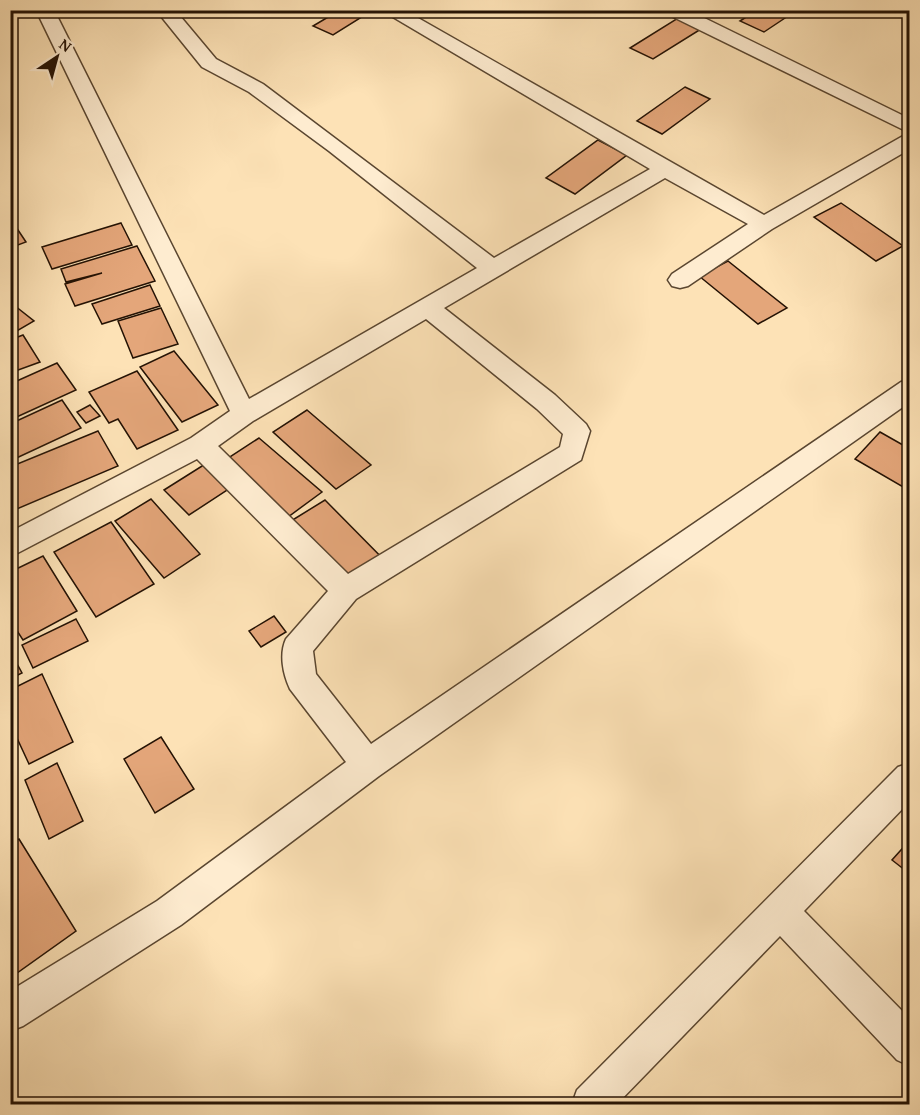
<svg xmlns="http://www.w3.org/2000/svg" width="920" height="1115" viewBox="0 0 920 1115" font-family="'Gentium Book Plus',serif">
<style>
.building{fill:#e4a67a;stroke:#241204;stroke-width:1.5}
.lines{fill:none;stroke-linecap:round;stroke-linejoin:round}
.street-casing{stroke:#5a4630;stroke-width:3}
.street{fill:#feecd0;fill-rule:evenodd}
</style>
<rect width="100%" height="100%" fill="#fde2b6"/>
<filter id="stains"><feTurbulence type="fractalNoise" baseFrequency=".00333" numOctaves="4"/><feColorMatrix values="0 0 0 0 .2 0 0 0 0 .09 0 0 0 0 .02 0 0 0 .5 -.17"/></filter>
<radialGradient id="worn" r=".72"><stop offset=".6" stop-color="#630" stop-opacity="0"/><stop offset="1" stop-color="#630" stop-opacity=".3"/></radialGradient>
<g class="building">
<path d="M340 10H373L333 35 313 26Z"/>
<path d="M757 10H797L764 32 740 21Z"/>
<path d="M678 18 701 29 653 59 630 48Z"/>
<path d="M685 87 710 99 662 134 637 121Z"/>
<path d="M598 140 627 155 575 194 546 178Z"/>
<path d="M841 203 903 246 876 261 814 217Z"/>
<path d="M10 218 26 242 10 248Z"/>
<path d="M121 223 132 245 52 269 42 247Z"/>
<path d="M137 246 155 281 75 306 65 284 102 273 66 282 61 269Z"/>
<path d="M728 261 787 308 758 324 699 276Z"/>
<path d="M150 285 160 306 102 324 92 304Z"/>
<path d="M10 302 34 321 10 335Z"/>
<path d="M161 308 178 344 133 358 118 321Z"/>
<path d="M23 335 40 362 10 373V340Z"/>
<path d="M174 351 218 405 182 422 140 367Z"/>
<path d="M57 363 76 390 10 420V384Z"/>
<path d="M137 371 178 430 137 449 118 419 109 423 89 392Z"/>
<path d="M62 400 81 428 10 461V424Z"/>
<path d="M90 405 100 416 86 423 77 412Z"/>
<path d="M307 410 371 465 336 489 273 432Z"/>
<path d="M98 431 118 466 12 511 10 467Z"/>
<path d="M880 432 910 449V491L855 459Z"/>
<path d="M259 438 322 492 288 517 225 460Z"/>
<path d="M210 461 235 485 189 515 164 490Z"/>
<path d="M151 499 200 554 164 578 115 521Z"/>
<path d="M325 500 395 571 361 594 291 521Z"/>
<path d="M111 522 154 584 96 617 54 552Z"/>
<path d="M43 556 77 611 23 640 10 620V572Z"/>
<path d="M274 616 286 632 261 647 249 631Z"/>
<path d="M76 619 88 641 33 668 22 645Z"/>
<path d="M10 651 22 673 10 679Z"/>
<path d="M42 674 73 742 29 764 10 723V690Z"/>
<path d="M161 737 194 789 155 813 124 759Z"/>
<path d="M57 763 83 821 49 839 25 780Z"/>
<path d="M19 839 76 931 10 978V845Z"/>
<path d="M910 840V874L892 860Z"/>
</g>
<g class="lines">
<g class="street-casing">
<g id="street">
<path d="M36 10H54L249 399 477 268 329 151 249 92 202 67 156 10H175L216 59 263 84 494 258 650 169 381 10H404L764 215 903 136 910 134V149L772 229 688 286 680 288 672 286 668 280 672 274 748 224 665 178 444 308 555 395 586 424 590 431 581 460 356 599 313 651 316 674 371 744 901 382 910 380V402L379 776 181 925 23 1026 10 1031V991L157 901 346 762 290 689C283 674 279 654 286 639L328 591 197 459 10 557V532L191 438 230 411ZM426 319 537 409 563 434 560 447 348 574 218 446 253 421Z"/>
<path d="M664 10H688L910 119V133L667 14Z"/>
<path d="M910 763V801L804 911 910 1019V1066L897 1060 780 936 617 1104H572L577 1090 898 767Z"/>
</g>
</g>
<use href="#street" class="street"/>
</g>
<rect width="920" height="1115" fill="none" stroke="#fde2b6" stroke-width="36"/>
<rect x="12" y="12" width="896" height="1091" fill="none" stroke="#241204" stroke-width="3"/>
<rect x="18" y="18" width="884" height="1079" fill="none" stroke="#241204" stroke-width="1.5"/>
<g transform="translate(57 57) rotate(36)" stroke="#feecd0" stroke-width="4.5" paint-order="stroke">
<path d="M0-4.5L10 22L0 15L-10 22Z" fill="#241204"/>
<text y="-9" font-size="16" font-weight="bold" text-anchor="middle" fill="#241204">N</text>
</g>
<rect width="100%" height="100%" filter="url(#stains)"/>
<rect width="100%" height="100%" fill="url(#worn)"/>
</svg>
